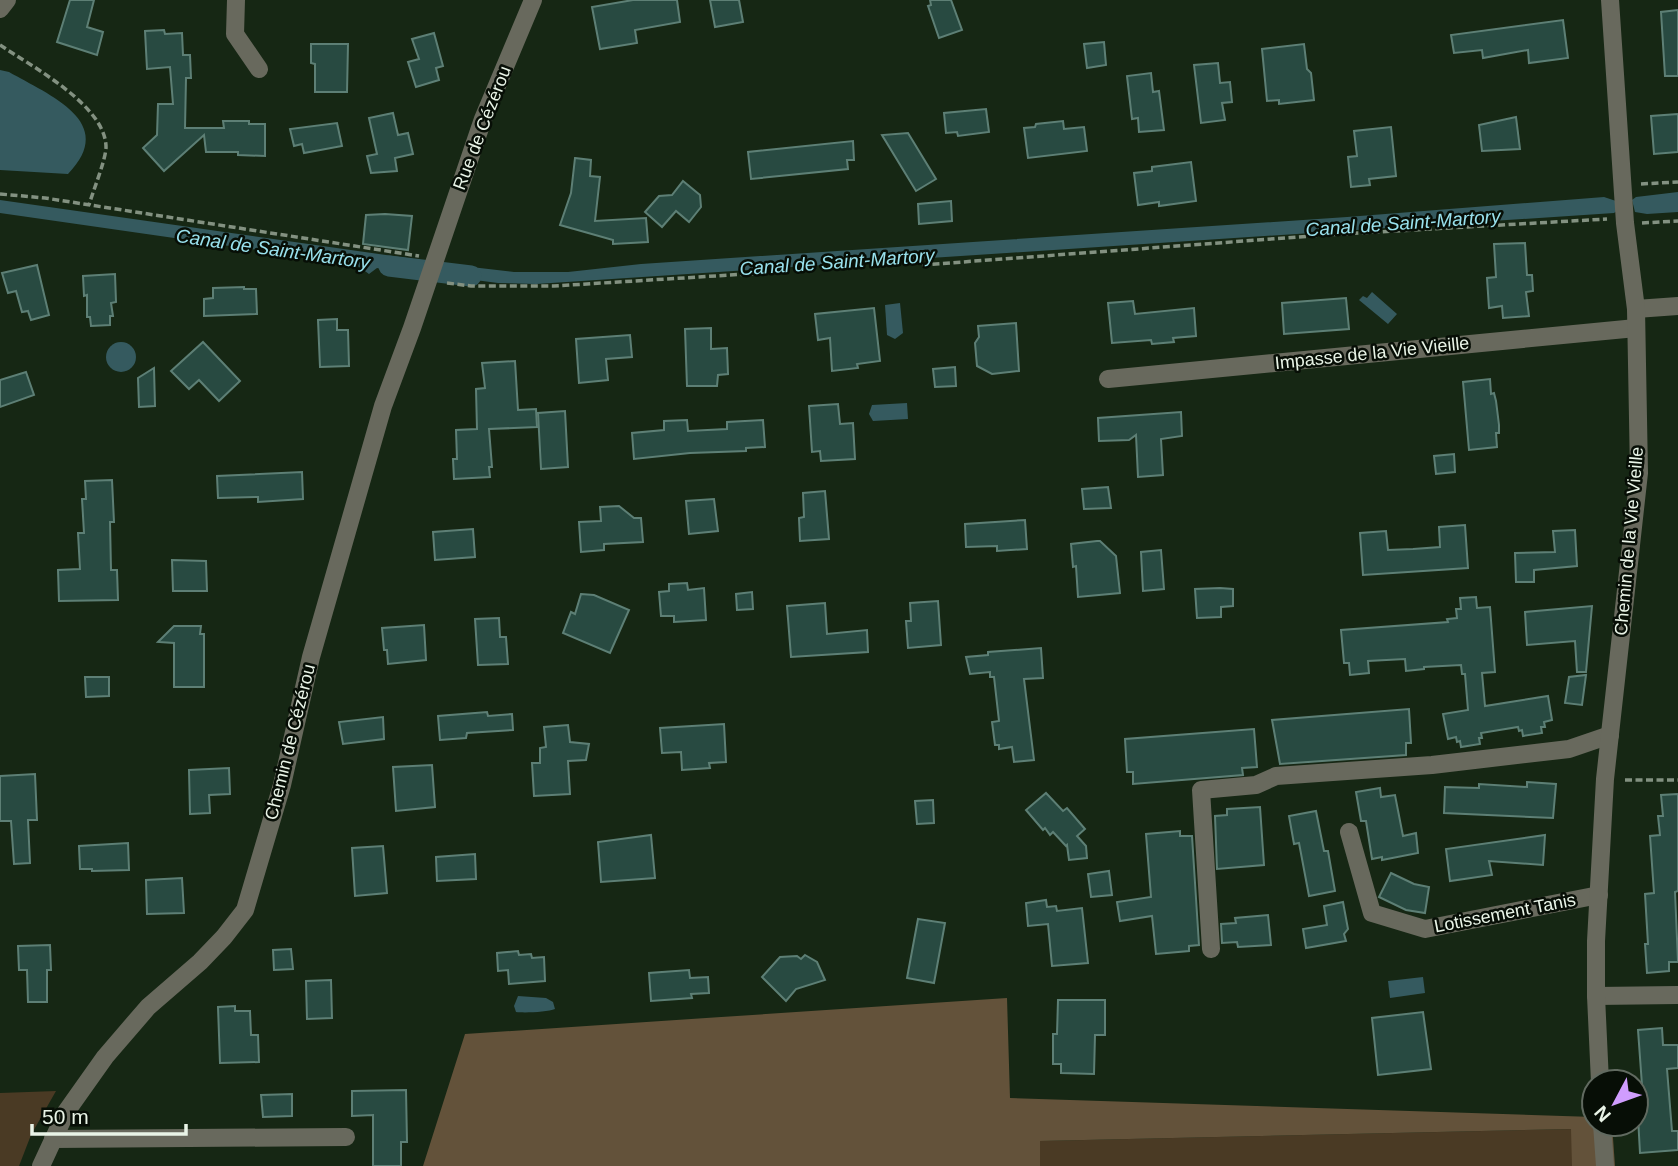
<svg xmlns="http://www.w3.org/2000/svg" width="1678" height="1166" viewBox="0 0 1678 1166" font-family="Helvetica,sans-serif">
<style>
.green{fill:#4a3a24}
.forest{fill:#63523a}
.water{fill:#355a5f}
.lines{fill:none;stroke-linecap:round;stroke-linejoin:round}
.canal{stroke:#355a5f;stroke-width:21}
.building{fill:#284a41;stroke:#5d7f75;stroke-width:2}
.path{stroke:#839181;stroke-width:3.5;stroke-dasharray:7 3.5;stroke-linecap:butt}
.minor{stroke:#68695d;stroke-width:18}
.labels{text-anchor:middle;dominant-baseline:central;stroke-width:5;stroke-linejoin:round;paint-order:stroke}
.street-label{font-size:18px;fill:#e9f4e7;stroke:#070e06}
.water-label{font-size:19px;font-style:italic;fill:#99e1ed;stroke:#070e06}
</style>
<rect width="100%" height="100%" fill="#162714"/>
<g class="green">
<path d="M56 1091 31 1135 19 1166H0V1093Z"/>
<path d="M1572 1129V1166H1040V1141Z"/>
</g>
<path class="forest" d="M1007 998 1010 1098 1594 1117V1124H1612L1615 1166H1572L1571 1129 1040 1141V1166H423L465 1034Z"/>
<g class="water">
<path d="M0 70 9 72C49 95 119 122 68 174L0 170Z"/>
<path d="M1678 192V212L1647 214 1635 212 1632 200 1636 197Z"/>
<path d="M1604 197 1616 201 1618 210 1614 213 536 284 498 283 444 276 447 268 454 265 514 272H568L641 264 1347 217Z"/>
<path d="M0 200 421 260 415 276 377 268 369 274 355 264 0 213Z"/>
<path d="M1372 292 1397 314 1388 324 1359 300 1363 296 1367 298Z"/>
<path d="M900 303 903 333 895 339 887 335 885 305Z"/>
<circle cx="121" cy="357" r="15"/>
<path d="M907 403 908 419 873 421 869 414 872 405Z"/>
<path d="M1423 977 1425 993 1390 998 1388 981Z"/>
<path d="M518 996 546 998 553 1002 555 1009C548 1012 525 1013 516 1012L514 1006Z"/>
</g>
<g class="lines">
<path class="canal" d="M389 266 471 276"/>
</g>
<g class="building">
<path d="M70 0H94L87 27 103 32 97 55 57 42Z"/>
<path d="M633 0H677L680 22 635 30 637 43 600 49 592 7Z"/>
<path d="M710 0H739L743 22 715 27Z"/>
<path d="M930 0H951L962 30 939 38 928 6 931 5Z"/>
<path d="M1678 10V76H1665L1661 12Z"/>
<path d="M1563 20 1568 58 1529 63 1528 50 1483 58 1482 50 1454 53 1451 35Z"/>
<path d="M164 30 165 34 182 33 183 55H190L191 78H186L185 128H224L223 121H249V124H265V156L238 155V152H206L204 135 164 171 143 148 157 135 158 104H173L170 67 147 69 145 31Z"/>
<path d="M434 33 443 66 436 68 439 80 416 87 408 62 419 59 412 39Z"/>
<path d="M1104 42 1106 65 1087 68 1084 44Z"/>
<path d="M311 44H348L347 92H315V64L311 63Z"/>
<path d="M1304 44 1307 69 1311 73 1314 100 1279 104V100L1267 101 1262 49Z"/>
<path d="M1218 63 1220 83 1230 82 1232 102 1222 103 1225 120 1201 123 1194 65Z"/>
<path d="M1151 73 1153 92 1159 91 1164 130 1139 132 1138 118 1132 119 1127 76Z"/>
<path d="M986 109 989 132 958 136 957 132 946 133 944 113Z"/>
<path d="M393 113 398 135 408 133 413 154 395 158 397 171 371 173 367 156 377 154 369 118Z"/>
<path d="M1678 114V152L1654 154 1651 116Z"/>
<path d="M1516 117 1520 149 1482 151 1479 125Z"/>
<path d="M1063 121 1064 129 1084 127 1087 151 1028 158 1024 128 1035 127 1036 124Z"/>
<path d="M337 123 342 146 304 153 302 144 294 146 290 129Z"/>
<path d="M1391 127 1396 176 1369 179 1370 185 1351 187 1348 157 1357 156 1354 131Z"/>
<path d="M908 133 936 179 916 191 882 135Z"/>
<path d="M853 141 854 160H847L848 169 751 179 748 152Z"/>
<path d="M575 158 591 160 590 176 600 177 595 221 646 218 648 242 613 244V240L560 225 571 193Z"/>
<path d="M1191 162 1196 201 1159 206V202L1138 205 1134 173 1152 171V167Z"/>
<path d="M683 181 700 195 701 207 689 222 676 211 662 227 645 212 659 196 672 195Z"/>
<path d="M951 201 952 221 919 224 918 204Z"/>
<path d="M385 214 412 216 408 250 363 244 366 215Z"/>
<path d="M1525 243 1527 275H1532L1533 291 1526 292 1529 316 1503 318 1502 306 1489 308 1487 278 1496 277 1494 244Z"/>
<path d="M37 265 49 315 31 320 28 311 22 312 16 291 8 293 2 273Z"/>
<path d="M115 274 116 302 111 303 113 316H110V325L91 326 90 317H87V295L84 296 83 276Z"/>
<path d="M244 287V289H256L257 314 204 316V299L213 298V288Z"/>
<path d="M1346 298 1349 329 1284 334 1282 303Z"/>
<path d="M1133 301 1135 314 1194 308 1196 336 1173 338 1174 342 1152 344 1151 340 1112 343 1108 303Z"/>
<path d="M874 308 880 361 857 364 858 368 832 371 830 338 818 340 815 314Z"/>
<path d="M337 319V330H348L349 366 320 367 318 320Z"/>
<path d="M1016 323 1019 371 992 374 977 366 975 343 979 337 978 326Z"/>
<path d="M711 328V349L727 348 728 374 718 375 717 386H687L685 329Z"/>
<path d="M630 335 632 357 606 359 608 380 579 383 576 339Z"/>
<path d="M203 342 240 381 219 401 199 380 189 389 171 371Z"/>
<path d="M515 361 518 410 536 409 537 427 489 429 492 467H489L490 477 454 479 453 459H457L456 430 477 429 476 389 485 388 482 363Z"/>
<path d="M955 367 956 386 935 387 933 369Z"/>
<path d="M154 368 155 406 139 407 138 378Z"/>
<path d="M26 372 34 395 0 407V380Z"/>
<path d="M1490 379 1491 394 1494 393 1496 401 1499 425V433H1496L1497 447 1469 450 1463 382Z"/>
<path d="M838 404 840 424 853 423 855 459 821 461 820 451 812 452 809 406Z"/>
<path d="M565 411 568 467 541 469 538 413Z"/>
<path d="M1181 412 1182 436 1161 439 1163 475 1138 477 1136 435 1129 440 1099 441 1098 418Z"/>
<path d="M687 420 688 431 727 429V422L763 420 765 447 746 448V451L690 453 634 459 632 433 664 430V421Z"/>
<path d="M1454 454 1455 472 1436 474 1434 456Z"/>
<path d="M302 472 303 499 258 502V497L218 498 217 476Z"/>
<path d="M112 480 114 522H110L111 570H117L118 600 59 601 58 570 80 569 78 533H84L82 499H86L85 481Z"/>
<path d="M1108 487 1111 508 1084 509 1082 489Z"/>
<path d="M825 491 829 539 800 541 799 518 804 517 803 493Z"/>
<path d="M714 499 718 531 689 534 686 501Z"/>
<path d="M619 506 634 518H641L643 542 604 544V550L581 552 579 522 601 521 600 507Z"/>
<path d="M1025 520 1027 549 997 551V546L966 547 965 524Z"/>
<path d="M1465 525 1468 568 1363 575 1360 533 1386 531 1388 550 1413 549 1440 547 1439 527Z"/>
<path d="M473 529 475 557 435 560 433 532Z"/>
<path d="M1575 530 1577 566 1534 570V582H1516L1515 553 1555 552 1553 531Z"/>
<path d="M1097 541H1100L1116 556 1120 593 1078 597 1076 566 1073 567 1071 544Z"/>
<path d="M1161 550 1164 589 1143 591 1141 552Z"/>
<path d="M172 560 206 561 207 591H173Z"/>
<path d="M687 583 688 590 704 588 706 620 674 622V616H661L659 592 669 591V584Z"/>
<path d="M1220 588 1233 589V606L1221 607V617L1197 618 1195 589Z"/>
<path d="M752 592 753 609 737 610 736 594Z"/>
<path d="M581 594 594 595 629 610 610 653 563 633 571 612 575 614Z"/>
<path d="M1476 597 1477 608 1490 607 1495 672 1482 673 1485 706 1548 696 1552 720 1544 722 1545 727H1541L1542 733 1523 736 1522 730 1519 731 1518 727 1481 733 1482 738H1479L1480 744 1461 747 1460 741 1457 742 1456 737 1448 739 1443 714 1468 710 1465 674H1462L1461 665 1424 667V669L1406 671 1405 659 1368 661 1369 673 1350 675 1349 663H1344L1341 630 1448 622 1447 619 1457 618 1456 609H1461L1460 598Z"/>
<path d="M938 601 941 645 908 648 906 621H911L910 603Z"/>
<path d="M825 603 827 634 867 630 868 652 791 657 787 606Z"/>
<path d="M1592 606 1586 672H1577L1575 641 1527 645 1525 612Z"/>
<path d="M499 618 500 637H506L508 664 478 665 475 619Z"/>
<path d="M424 625 426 660 388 664 387 650H384L382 628Z"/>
<path d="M174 626H201L200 634H204V687H174V643L158 642Z"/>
<path d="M1041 648 1043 678 1024 679 1034 760 1014 762 1012 747 999 749V745H995L992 722 999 721 994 677H990V672L970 674 966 657 988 655V652Z"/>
<path d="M1586 675 1582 705 1565 703 1569 677Z"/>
<path d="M85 677H109V696L86 697Z"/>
<path d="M1409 709 1411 743H1406V755L1280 764 1272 720Z"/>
<path d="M487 712 488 716 512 714 513 730 467 733 466 738 440 740 438 716Z"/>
<path d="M383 717 384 739 343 744 339 722Z"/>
<path d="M724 724 726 762 709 763 710 768 682 770 681 752 662 753 660 728Z"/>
<path d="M568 725 570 742 589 744 586 760 568 761 570 794 534 796 532 763H540V748L546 747 544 727Z"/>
<path d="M1254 729 1257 767 1242 768 1243 775 1133 784V772H1127L1125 739Z"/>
<path d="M432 765 435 807 396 811 393 767Z"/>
<path d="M229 768 230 794 209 795 210 813 190 814 189 770Z"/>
<path d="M35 774 37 820H28L30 863 14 864 11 821H0V776Z"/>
<path d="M1527 782 1556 784 1553 818 1444 813 1445 787 1479 788V784L1527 787Z"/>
<path d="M1380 788 1381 797 1395 795 1403 836 1416 833 1418 853 1382 860V857L1372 859 1366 821H1361L1356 792Z"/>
<path d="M1046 793 1063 811 1067 808 1085 829 1077 836 1086 846 1087 858 1069 860 1067 845 1066 846 1053 832 1050 835 1045 828 1043 830 1026 810Z"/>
<path d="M1678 794V891L1675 892 1678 962H1669V971L1647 973 1645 944H1648L1645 894 1654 893 1650 836 1660 835 1658 816H1663L1661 795Z"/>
<path d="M933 800 934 823 917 824 915 801Z"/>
<path d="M1260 807 1264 865 1217 869 1215 816 1227 815V809Z"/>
<path d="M1316 811 1324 851H1328L1335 891 1309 896 1299 843 1294 844 1289 816Z"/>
<path d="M1180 831V836H1192L1199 945 1189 946V951L1156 954 1152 916 1120 921 1117 902 1151 897 1146 834Z"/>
<path d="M651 835 655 878 601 882 598 842Z"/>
<path d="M1545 835 1543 865 1489 861 1492 875 1450 881 1446 849Z"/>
<path d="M128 843 129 870 92 871V869H80L79 846Z"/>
<path d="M383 846 387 893 355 896 352 848Z"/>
<path d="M475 854 476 879 437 881 436 857Z"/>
<path d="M1109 871 1112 895 1091 897 1088 874Z"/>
<path d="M1391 873 1414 884 1429 887 1425 913 1406 910 1379 897Z"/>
<path d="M182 878 184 913 147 914 146 880Z"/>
<path d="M1046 900 1047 907 1056 906 1057 911 1082 908 1088 963 1052 966 1048 924 1028 926 1026 903Z"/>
<path d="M1343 902 1348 929 1344 934 1346 941 1306 948 1303 929 1327 925 1324 906Z"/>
<path d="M1268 915 1271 945 1238 947 1237 942 1222 943 1221 924 1236 923 1235 918Z"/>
<path d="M918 919 945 923 934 983 907 978Z"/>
<path d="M50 945 51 970H47V1002H28L27 970H19L18 946Z"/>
<path d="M291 949 293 969 274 970 273 950Z"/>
<path d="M518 951 519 955 531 954 532 958 544 957 545 981 509 984 508 970 498 971 497 953Z"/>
<path d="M805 955 817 962 825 980 796 989 786 1001 762 977 780 957 797 956 801 959Z"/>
<path d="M689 970 690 978 708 977 709 993 691 994 692 998 651 1001 649 973Z"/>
<path d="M331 980 332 1018 307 1019 306 981Z"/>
<path d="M1058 1000H1105V1035H1095L1094 1074 1061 1073V1064H1053V1034H1057Z"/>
<path d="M235 1006V1011H250L251 1035H258L259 1062 220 1063 218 1007Z"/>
<path d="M1423 1012 1431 1069 1378 1075 1372 1018Z"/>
<path d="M1662 1028 1663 1045H1678V1068L1667 1069 1672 1131H1678V1150L1640 1153 1637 1099H1643L1638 1030Z"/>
<path d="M406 1090 407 1142H401V1166H373V1115L352 1116V1091Z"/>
<path d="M292 1094V1116L263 1117 261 1095Z"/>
</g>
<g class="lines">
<g class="path">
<path d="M0 45C31 66 107 106 106 148 105 162 93 191 89 205"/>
<path d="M1641 184 1678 182"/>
<path d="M0 194 45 198 419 256"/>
<path d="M1642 223 1678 221"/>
<path d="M922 265 1325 235 1607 219"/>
<path d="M447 283 471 286H554L763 273"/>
<path d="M1625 780H1678"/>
</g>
<g class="minor">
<path d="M236 0 235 34 259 69"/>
<path d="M0 9 7 0"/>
<path d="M1636 309 1678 306"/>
<path d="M1108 379 1636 328"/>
<path d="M1349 832 1372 913 1425 929 1599 895"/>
<path d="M1211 949 1201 790 1256 785 1276 776 1432 765 1569 749 1610 735"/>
<path d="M1596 996 1678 995"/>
<path d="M1600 1082 1596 996V941L1605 779 1639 473 1636 309 1625 223 1610 0"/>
<path d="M1602 1124 1605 1166"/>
<path d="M53 1139 346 1137"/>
<path d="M41 1166 66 1112 105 1057 148 1007 200 962 224 937 245 910 282 785 311 657 383 406 412 328 483 119 533 0"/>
</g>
</g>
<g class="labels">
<g class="street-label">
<text transform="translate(482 128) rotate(-69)">Rue de Cézérou</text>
<text transform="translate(1372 353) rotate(-6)">Impasse de la Vie Vieille</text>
<text transform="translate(1629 541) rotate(-85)">Chemin de la Vie Vieille</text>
<text transform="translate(290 742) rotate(-76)">Chemin de Cézérou</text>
<text transform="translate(1505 913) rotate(-11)">Lotissement Tanis</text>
</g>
<g class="water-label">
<text transform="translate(1403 223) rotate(-4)">Canal de Saint-Martory</text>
<text transform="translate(273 249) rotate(8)">Canal de Saint-Martory</text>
<text transform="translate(837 262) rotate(-4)">Canal de Saint-Martory</text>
</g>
</g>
<g transform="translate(1615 1103) rotate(229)"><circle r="33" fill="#070e06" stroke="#616a60" stroke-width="2"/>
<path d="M0-5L12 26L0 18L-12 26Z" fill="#d09dfe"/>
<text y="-10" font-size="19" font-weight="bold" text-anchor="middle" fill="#e9f4e7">N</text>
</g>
<path d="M32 1124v10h154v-10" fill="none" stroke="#e9f4e7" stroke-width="3.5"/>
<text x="42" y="1124" font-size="21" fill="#e9f4e7" stroke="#070e06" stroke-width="5" paint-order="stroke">50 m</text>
</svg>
